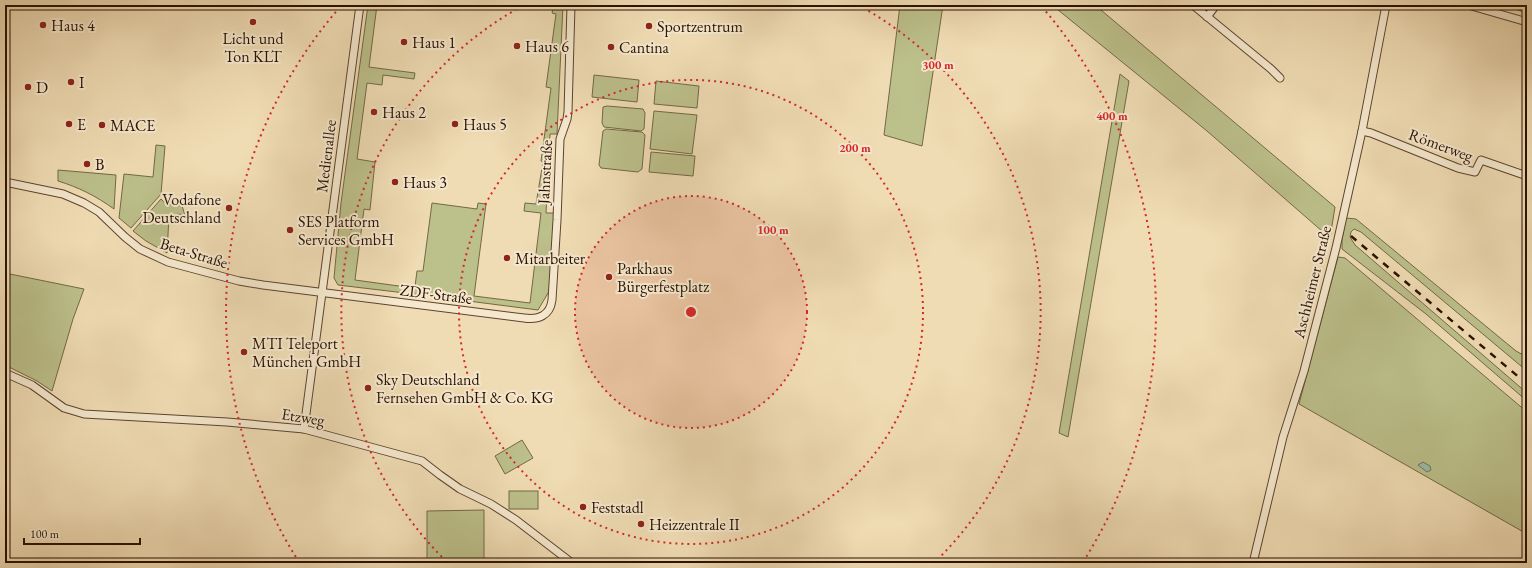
<svg xmlns="http://www.w3.org/2000/svg" width="1532" height="568" viewBox="0 0 1532 568" font-family="'EB Garamond',serif">
<style>
.green{fill:#bcc08b;stroke:#736846}
.water{fill:#9bbca9;stroke:#6e7865}
.lines{fill:none;stroke-linecap:round;stroke-linejoin:round}
.street-casing{stroke:#5c442d;stroke-width:9}
.street{stroke:#f5e8ce;stroke-width:7}
.rail{stroke:#2a1100;stroke-width:2.5;stroke-dasharray:7 7;stroke-linecap:butt}
.ring{fill:none;stroke:#d62828;stroke-width:2;stroke-dasharray:2 4}
.poi-dot{fill:#8f2418;stroke:#f5e8ce;stroke-width:1.5}
.labels{text-anchor:middle;dominant-baseline:central;stroke-width:4;stroke-linejoin:round;paint-order:stroke}
.poi-label{font-size:16px;fill:#2a1100;stroke:#f5e8ce;text-anchor:start}
.street-label{font-size:16px;fill:#2a1100;stroke:#f5e8ce}
.centre{fill:#d62828;stroke:#f5e8ce;stroke-width:2}
.ring-label{font-size:12px;text-anchor:middle;font-weight:bold;fill:#d62828;stroke:#f5e8ce;stroke-width:4;stroke-linejoin:round;paint-order:stroke}
</style>
<rect width="100%" height="100%" fill="#f0dcb4"/>
<filter id="stains"><feTurbulence type="fractalNoise" baseFrequency=".005" numOctaves="4"/><feColorMatrix values="0 0 0 0 .2 0 0 0 0 .09 0 0 0 0 .02 0 0 0 .5 -.17"/></filter>
<radialGradient id="worn" r=".72"><stop offset=".6" stop-color="#630" stop-opacity="0"/><stop offset="1" stop-color="#630" stop-opacity=".3"/></radialGradient>
<g class="green">
<path d="M368 5H377L369 67 415 73 414 79 383 75 382 85 367 83 357 159 375 162 370 210 364 209 355 280 406 287 405 293 338 285 334 278 341 203Z"/>
<path d="M554 5H563L557 134H550L546 213H554L551 288 538 310 414 294 417 271H423L432 203 477 209 478 203 486 204 474 296 530 303 541 213 524 211 525 203 536 204 543 162 541 161 551 88 546 87 556 14 552 13Z"/>
<path d="M900 5H943L922 146 884 135Z"/>
<path d="M1052 5H1095L1335 207 1330 238 1207 131Z"/>
<path d="M1502 5H1527V13Z"/>
<path d="M1120 74 1129 81 1068 437 1059 433Z"/>
<path d="M594 75 639 80 637 102 592 97Z"/>
<path d="M656 81 699 86 697 108 654 104Z"/>
<path d="M607 106 643 109 645 113 644 129 641 131 604 127 602 123 603 107Z"/>
<path d="M654 111 697 115 692 154 650 149Z"/>
<path d="M606 129 642 132 645 135 642 169 638 172 601 168 599 165 603 131Z"/>
<path d="M156 145 165 146 161 194 131 228 119 218 124 174 153 177Z"/>
<path d="M651 152 695 156 693 176 649 172Z"/>
<path d="M58 170 116 175 114 209C96 196 78 187 58 181Z"/>
<path d="M161 199 166 204 182 206 185 215 177 214V216H169L167 253 146 241 133 231Z"/>
<path d="M1346 218 1356 219 1516 351 1527 357V371L1361 232 1354 229 1351 232 1350 237 1355 245 1527 393V401L1426 314 1342 249V240Z"/>
<path d="M1338 257 1345 258 1527 412V534L1299 404Z"/>
<path d="M5 273 84 289 73 319 52 391 37 381 5 365Z"/>
<path d="M522 440 533 458 505 474 495 456Z"/>
<rect x="509" y="491" width="29" height="18"/>
<path d="M484 510V563H427V511Z"/>
</g>
<path class="water" d="M1423 462 1430 466 1431 470 1427 472 1418 465Z"/>
<g class="lines">
<g class="street-casing">
<g id="street">
<path d="M1193 5 1271 69 1280 78"/>
<path d="M1468 5 1527 22"/>
<path d="M1207 17 1216 5"/>
<path d="M1362 131 1371 133 1458 168 1475 172 1481 160 1527 176"/>
<path d="M5 182 63 194 84 203 99 212 125 237 140 249 168 262 239 281 263 285 524 318C538 320 550 316 552 300L557 220 560 139 567 119 568 112 571 5"/>
<path d="M5 373 32 385 64 408 84 414 227 422 304 429 422 461 440 475 460 489 491 504 516 520 572 563"/>
<path d="M304 429 360 5"/>
<path d="M1253 563 1283 437 1304 371 1336 248 1362 131 1386 5"/>
</g>
</g>
<use href="#street" class="street"/>
<path class="rail" d="M1351 236 1527 384"/>
</g>
<circle cx="691" cy="312" r="116" fill="#d62828" fill-opacity=".12"/>
<g class="ring">
<circle cx="691" cy="312" r="116"/>
<circle cx="691" cy="312" r="232"/>
<path d="M446 561A349 349 0 0 1 524 5M858 5A349 349 0 0 1 936 561"/>
<path d="M299 562A465 465 0 0 1 340 7M1042 7A465 465 0 0 1 1083 562"/>
</g>
<g class="poi-dot">
<circle cx="253" cy="22" r="4"/>
<circle cx="43" cy="25" r="4"/>
<circle cx="649" cy="26" r="4"/>
<circle cx="404" cy="42" r="4"/>
<circle cx="517" cy="46" r="4"/>
<circle cx="611" cy="47" r="4"/>
<circle cx="71" cy="82" r="4"/>
<circle cx="28" cy="87" r="4"/>
<circle cx="374" cy="112" r="4"/>
<circle cx="69" cy="124" r="4"/>
<circle cx="455" cy="124" r="4"/>
<circle cx="102" cy="125" r="4"/>
<circle cx="87" cy="164" r="4"/>
<circle cx="395" cy="182" r="4"/>
<circle cx="229" cy="208" r="4"/>
<circle cx="290" cy="230" r="4"/>
<circle cx="507" cy="258" r="4"/>
<circle cx="609" cy="277" r="4"/>
<circle cx="244" cy="352" r="4"/>
<circle cx="368" cy="388" r="4"/>
<circle cx="583" cy="507" r="4"/>
<circle cx="641" cy="524" r="4"/>
</g>
<g class="labels">
<g class="poi-label">
<text x="51" y="25">Haus 4</text>
<text x="657" y="26">Sportzentrum</text>
<text x="253" y="38" text-anchor="middle">Licht und<tspan x="253" dy="18">Ton KLT</tspan></text>
<text x="412" y="42">Haus 1</text>
<text x="525" y="46">Haus 6</text>
<text x="619" y="47">Cantina</text>
<text x="79" y="82">I</text>
<text x="36" y="87">D</text>
<text x="382" y="112">Haus 2</text>
<text x="77" y="124">E</text>
<text x="463" y="124">Haus 5</text>
<text x="110" y="125">MACE</text>
<text x="95" y="164">B</text>
<text x="403" y="182">Haus 3</text>
<text x="221" y="199" text-anchor="end">Vodafone<tspan x="221" dy="18">Deutschland</tspan></text>
<text x="298" y="221">SES Platform<tspan x="298" dy="18">Services GmbH</tspan></text>
<text x="515" y="258">Mitarbeiter</text>
<text x="617" y="268">Parkhaus<tspan x="617" dy="18">Bürgerfestplatz</tspan></text>
<text x="252" y="343">MTI Teleport<tspan x="252" dy="18">München GmbH</tspan></text>
<text x="376" y="379">Sky Deutschland<tspan x="376" dy="18">Fernsehen GmbH &amp; Co. KG</tspan></text>
<text x="591" y="507">Feststadl</text>
<text x="649" y="524">Heizzentrale II</text>
</g>
<g class="street-label">
<text transform="translate(1441 145) rotate(20)">Römerweg</text>
<text transform="translate(326 156) rotate(-83)">Medienallee</text>
<text transform="translate(545 172) rotate(-87)">Jahnstraße</text>
<text transform="translate(194 253) rotate(17)">Beta-Straße</text>
<text transform="translate(1312 282) rotate(-76)">Aschheimer Straße</text>
<text transform="translate(436 294) rotate(7)">ZDF-Straße</text>
<text transform="translate(303 417) rotate(9)">Etzweg</text>
</g>
</g>
<circle cx="691" cy="312" r="6" class="centre"/>
<g class="ring-label">
<text x="938" y="69">300 m</text>
<text x="1112" y="120">400 m</text>
<text x="855" y="152">200 m</text>
<text x="773" y="234">100 m</text>
</g>
<rect width="1532" height="568" fill="none" stroke="#f0dcb4" stroke-width="20"/>
<rect x="6" y="6" width="1520" height="556" fill="none" stroke="#2a1100" stroke-width="2"/>
<rect x="10" y="10" width="1512" height="548" fill="none" stroke="#2a1100"/>
<path d="M24 538v6h116v-6" fill="none" stroke="#2a1100" stroke-width="2"/>
<text x="30" y="538" font-size="12" fill="#2a1100" stroke="#f5e8ce" stroke-width="3" paint-order="stroke">100 m</text>
<rect width="100%" height="100%" filter="url(#stains)"/>
<rect width="100%" height="100%" fill="url(#worn)"/>
</svg>
